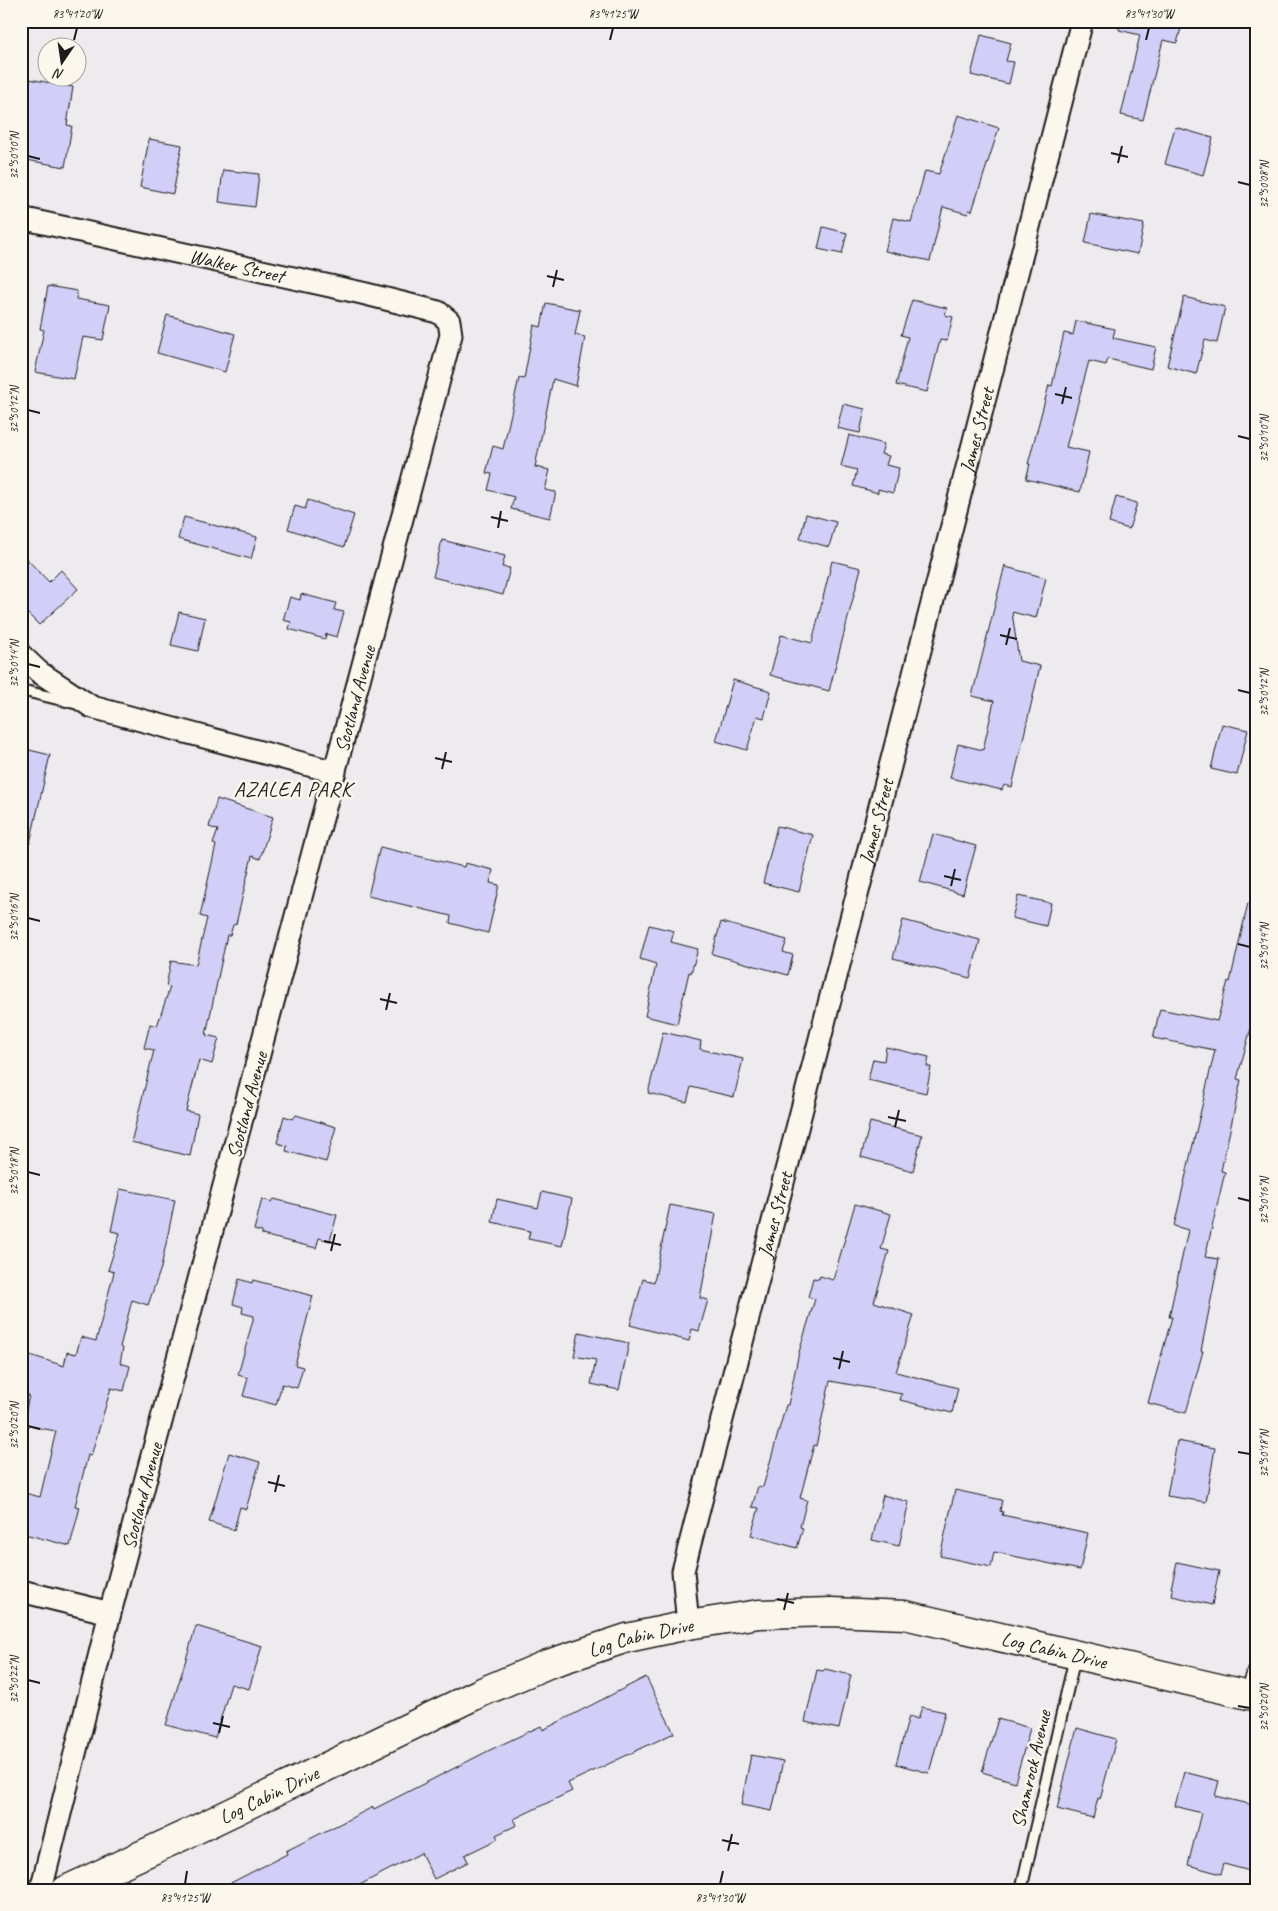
<svg xmlns="http://www.w3.org/2000/svg" width="1278" height="1911" viewBox="0 0 1278 1911" font-family="Caveat,sans-serif">
<style>
.building{fill:#d1cff7;stroke:#1c1c1c}
.lines{fill:none;stroke-linecap:round;stroke-linejoin:round}
.lane-casing{stroke:#1c1c1c;stroke-width:14}
.street-casing{stroke:#1c1c1c;stroke-width:25}
.secondary-casing{stroke:#1c1c1c;stroke-width:31}
.lane{stroke:#fbf7ec;stroke-width:10}
.street{stroke:#fbf7ec;stroke-width:21}
.secondary{stroke:#fbf7ec;stroke-width:28}
.ticks{fill:none;stroke:#1c1c1c;stroke-width:2}
.labels{text-anchor:middle;dominant-baseline:central;stroke-width:5;stroke-linejoin:round;paint-order:stroke}
.street-label{font-size:20px;fill:#1c1c1c;stroke:#fbf7ec}
.neighbourhood-label{font-size:21px;letter-spacing:1px;fill:#1c1c1c;stroke:#fbf7ec}
.neatline{fill:none;stroke:#1c1c1c;stroke-width:2}
.ticks-label{font-size:12px;text-anchor:middle;fill:#1c1c1c}
</style>
<rect width="100%" height="100%" fill="#eeebef"/>
<filter id="ink" filterUnits="userSpaceOnUse"><feTurbulence type="fractalNoise" baseFrequency=".02" numOctaves="2"/><feDisplacementMap in="SourceGraphic" scale="10" xChannelSelector="R" yChannelSelector="G"/><feConvolveMatrix kernelMatrix="1 2 1 2 8 2 1 2 1" color-interpolation-filters="sRGB"/></filter>
<g filter="url(#ink)">
<g class="building">
<path d="M1120 21H1183L1177 43 1163 40 1143 120 1121 115 1140 35 1119 30Z"/>
<path d="M981 35 1011 43 1006 61 1014 62 1009 84 971 75Z"/>
<path d="M29 79 73 87 67 125 72 126 65 167 21 159 26 120 22 119Z"/>
<path d="M958 115 999 128 972 211 969 210 968 214 943 207 930 261 885 251 893 218 911 222 925 171 939 174Z"/>
<path d="M1175 127 1213 138 1203 175 1165 164Z"/>
<path d="M149 139 182 145 173 194 140 187Z"/>
<path d="M223 170 259 174 255 207 219 202Z"/>
<path d="M1091 214 1144 224 1138 254 1085 243Z"/>
<path d="M823 227 847 233 842 254 818 249Z"/>
<path d="M48 286 77 291 76 299 110 305 103 340 83 337 74 379 35 372 44 330 40 329Z"/>
<path d="M1184 297 1225 307 1217 343 1205 340 1196 374 1167 366Z"/>
<path d="M912 300 947 308 945 315 953 317 947 341 940 340 927 392 896 385 908 337 901 335Z"/>
<path d="M546 303 580 310 575 335 585 337 576 386 553 379 535 467 550 470 545 490 556 492 550 518 511 509 514 497 488 490 492 474 486 473 493 446 503 449 519 378 524 379 534 325 541 327Z"/>
<path d="M167 315 235 334 225 372 157 353Z"/>
<path d="M1076 321 1115 329 1113 338 1156 347 1151 369 1108 359 1106 365 1089 361 1066 447 1089 452 1080 492 1026 479 1030 464H1028L1049 385 1052 386 1064 333 1073 335Z"/>
<path d="M843 404 865 409 860 433 837 428Z"/>
<path d="M849 435 884 444 881 454 889 456 886 465 899 468 893 493 878 489V493L853 486 857 470 841 466Z"/>
<path d="M1116 497 1137 503 1129 529 1109 523Z"/>
<path d="M308 500 354 515 344 547 288 529 295 506 305 509Z"/>
<path d="M806 514 836 522 829 547 800 539Z"/>
<path d="M184 517 257 537 251 559 178 539Z"/>
<path d="M442 540 505 556 502 567 510 568 503 595 433 577Z"/>
<path d="M21 553 49 582 61 570 78 589 39 625 21 607Z"/>
<path d="M832 561 861 568 829 691 770 675 781 635 812 643Z"/>
<path d="M1005 565 1006 567 1046 578 1036 618 1012 612 1019 661 1040 666 1012 787 1004 785 1002 790 950 778 958 744 983 750 994 701 972 696Z"/>
<path d="M301 594 336 603 334 610 344 612 337 637 326 634 325 639 289 629 291 622 283 620 290 597 300 600Z"/>
<path d="M179 612 205 618 198 651 171 645Z"/>
<path d="M733 680 771 691 764 718 757 716 747 750 716 741Z"/>
<path d="M1222 724 1248 730 1237 775 1211 769Z"/>
<path d="M21 748 50 755 30 843 21 842Z"/>
<path d="M217 799 273 817 260 859 252 856 236 924 233 925 230 935H227L206 1035 219 1038 212 1064 199 1060 186 1111 198 1114 190 1156 131 1142 132 1139 154 1050 144 1048 150 1024 157 1026 170 987 166 986 171 961 196 965 207 918 200 916 216 845 213 844 218 830 209 827Z"/>
<path d="M777 826 813 835 799 892 763 883Z"/>
<path d="M933 834 976 846 963 894 920 882Z"/>
<path d="M380 847 464 867 465 863 493 870 490 883 499 885 488 933 450 923 451 916 368 896Z"/>
<path d="M1018 896 1051 903 1046 926 1012 918Z"/>
<path d="M1248 903 1257 904V1006L1237 1079 1241 1080 1221 1171 1225 1172 1205 1257 1219 1259 1201 1351H1203L1186 1413 1148 1403 1172 1317H1169L1188 1230 1174 1226 1215 1050 1153 1038 1160 1009 1217 1021 1228 981 1230 982Z"/>
<path d="M903 920 980 940 970 978 893 958Z"/>
<path d="M721 922 787 940 783 952 793 955 788 975 712 954Z"/>
<path d="M649 925 674 931 671 942 698 949 691 973 689 972 677 1024 645 1016 656 964 640 959Z"/>
<path d="M663 1032 701 1041 700 1049 743 1059 734 1097 691 1087 687 1102 648 1093Z"/>
<path d="M886 1047 929 1057 927 1067H931L926 1093 868 1080 873 1059 884 1061Z"/>
<path d="M296 1115 336 1127 326 1162 286 1151 287 1146 277 1143 284 1116 293 1119Z"/>
<path d="M870 1122 922 1135 913 1171 861 1157Z"/>
<path d="M120 1189 175 1200 161 1268 148 1305 132 1300 120 1347 123 1348 120 1363 130 1366 124 1391 111 1388 91 1456 88 1455 75 1506 80 1507 70 1546 21 1533V1492L40 1497 56 1431 23 1425 29 1395 21 1392V1352L64 1366 67 1352 76 1354 81 1337 96 1341 114 1272 108 1270 120 1233 111 1231Z"/>
<path d="M542 1192 572 1199 562 1246 528 1239 530 1231 492 1222 497 1199 538 1208Z"/>
<path d="M262 1199 272 1202 274 1199 337 1215 330 1241 319 1238 316 1248 262 1235V1232L254 1230Z"/>
<path d="M855 1204 891 1214 881 1249 889 1251 874 1302 914 1315 896 1372 958 1388 952 1413 900 1400 902 1394 830 1381 816 1446 814 1445 800 1498 807 1500 800 1527 803 1528 797 1548 751 1535 759 1508 752 1507 758 1486 763 1487 786 1405H788L799 1352 815 1299 808 1297 813 1278 819 1279 820 1276 833 1280Z"/>
<path d="M670 1205 716 1214 700 1298 708 1300 699 1331 692 1329 689 1341 630 1325 643 1279 654 1282Z"/>
<path d="M239 1279 252 1283 253 1280 313 1296 295 1365 303 1367 297 1388 282 1384 276 1405 243 1396 248 1378 238 1375 254 1316 242 1313 243 1307 233 1304Z"/>
<path d="M579 1332 629 1343 619 1390 591 1384 596 1360 574 1356Z"/>
<path d="M1177 1441 1215 1448 1206 1502 1167 1496Z"/>
<path d="M229 1453 260 1462 246 1509 240 1507 234 1530 209 1522Z"/>
<path d="M955 1490 1002 1500 1000 1511 1003 1512 1002 1515 1088 1533 1080 1570 994 1552 991 1567 940 1556Z"/>
<path d="M883 1495 909 1502 899 1546 872 1540Z"/>
<path d="M1177 1562 1219 1571 1212 1605 1172 1596 1173 1589 1171 1588Z"/>
<path d="M196 1626 262 1646 249 1689 231 1684 215 1738 166 1725Z"/>
<path d="M825 1669 851 1675 839 1729 805 1722 817 1670 823 1671Z"/>
<path d="M646 1677 674 1733 568 1783 572 1791 514 1819 517 1825 496 1835 498 1839 465 1855 468 1862 434 1879 421 1853 350 1890H217L287 1854 286 1851 373 1807 374 1809 492 1749 541 1726 543 1730Z"/>
<path d="M922 1707 945 1712 929 1773 896 1764 909 1716 918 1719Z"/>
<path d="M998 1719 1030 1728 1015 1782 982 1772Z"/>
<path d="M1077 1728 1116 1739 1100 1799 1098 1798 1093 1818 1057 1809Z"/>
<path d="M751 1755 783 1761 772 1811 741 1805Z"/>
<path d="M1184 1772 1219 1781 1215 1796 1257 1806V1873L1224 1864 1221 1874 1188 1865 1201 1813 1175 1806Z"/>
</g>
<g class="lines">
<g class="lane-casing">
<g id="lane">
<path d="M21 690 74 703"/>
<path d="M1021 1890 1075 1657"/>
</g>
</g>
<g class="street-casing">
<g id="street">
<path id="s1" d="M21 218 362 293 438 312 449 321 451 335 110 1613 41 1890"/>
<path d="M21 655 39 672 92 707 335 772"/>
<path d="M21 1591 110 1613"/>
<path id="s2" d="M688 1625 683 1571 1082 21"/>
<path d="M1252 1696 1257 1676"/>
</g>
</g>
<g class="secondary-casing">
<g id="secondary">
<path id="s3" d="M66 1890 189 1833 482 1692 548 1664 627 1638 688 1625 759 1614 832 1612 905 1615 1257 1697"/>
</g>
</g>
<use href="#lane" class="lane"/>
<use href="#street" class="street"/>
<use href="#secondary" class="secondary"/>
</g>
</g>
<path class="ticks" d="M74 40 77 28M610 40 613 28M1146 40 1149 28M1111 153 1128 157M28 156 40 159M1118 163 1122 146M1238 182 1250 185M547 276 564 280M553 287 557 270M1055 394 1072 398M1062 404 1066 387M28 410 40 413M1238 436 1250 439M491 517 508 521M498 528 501 511M1000 635 1017 639M1006 645 1010 628M28 664 40 667M1238 690 1250 693M435 758 452 762M442 769 446 752M944 876 961 880M951 886 955 869M28 918 40 921M1238 944 1250 947M380 999 397 1003M386 1010 390 993M888 1117 906 1121M895 1127 899 1110M28 1172 40 1175M1238 1198 1250 1201M324 1241 341 1245M331 1251 335 1234M833 1358 850 1362M839 1369 843 1351M28 1426 40 1429M1238 1452 1250 1454M268 1482 285 1486M275 1492 279 1475M777 1599 794 1603M784 1610 788 1593M28 1680 40 1683M1238 1706 1250 1708M213 1723 230 1727M219 1733 223 1716M722 1840 739 1844M728 1851 732 1834M185 1884 187 1871M720 1884 723 1871"/>
<g class="labels">
<g class="street-label">
<text stroke="none"><textPath href="#s1" startOffset="221">Walker Street</textPath></text>
<text stroke="none"><textPath href="#s2" startOffset="1232">James Street</textPath></text>
<text transform="translate(355 699) rotate(-75)">Scotland Avenue</text>
<text stroke="none"><textPath href="#s2" startOffset="828">James Street</textPath></text>
<text transform="translate(247 1105) rotate(-75)">Scotland Avenue</text>
<text stroke="none"><textPath href="#s2" startOffset="422">James Street</textPath></text>
<text transform="translate(142 1496) rotate(-75)">Scotland Avenue</text>
<text stroke="none"><textPath href="#s3" startOffset="629">Log Cabin Drive</textPath></text>
<text stroke="none"><textPath href="#s3" startOffset="1049">Log Cabin Drive</textPath></text>
<text transform="translate(1031 1769) rotate(-77)">Shamrock Avenue</text>
<text stroke="none"><textPath href="#s3" startOffset="224">Log Cabin Drive</textPath></text>
</g>
<g class="neighbourhood-label">
<text x="293" y="789">AZALEA PARK</text>
</g>
</g>
<rect width="1278" height="1911" fill="none" stroke="#fbf7ec" stroke-width="55"/>
<g transform="translate(62 62) rotate(193)"><circle r="24" fill="#fbf7ec" stroke="#a29f99"/>
<path d="M0-4L9 19L0 12L-9 19Z" fill="#1c1c1c"/>
<text y="-8" font-size="14" font-weight="bold" text-anchor="middle" fill="#1c1c1c">N</text>
</g>
<rect x="28" y="28" width="1222" height="1856" class="neatline"/>
<g class="ticks-label">
<text x="77" y="18">83°41'20"W</text>
<text x="613" y="18">83°41'25"W</text>
<text x="1149" y="18">83°41'30"W</text>
<text transform="translate(14 156) rotate(-90)" y="4">32°50'10"N</text>
<text transform="translate(1264 185) rotate(-90)" y="4">32°50'08"N</text>
<text transform="translate(14 410) rotate(-90)" y="4">32°50'12"N</text>
<text transform="translate(1264 439) rotate(-90)" y="4">32°50'10"N</text>
<text transform="translate(14 664) rotate(-90)" y="4">32°50'14"N</text>
<text transform="translate(1264 693) rotate(-90)" y="4">32°50'12"N</text>
<text transform="translate(14 918) rotate(-90)" y="4">32°50'16"N</text>
<text transform="translate(1264 947) rotate(-90)" y="4">32°50'14"N</text>
<text transform="translate(14 1172) rotate(-90)" y="4">32°50'18"N</text>
<text transform="translate(1264 1201) rotate(-90)" y="4">32°50'16"N</text>
<text transform="translate(14 1426) rotate(-90)" y="4">32°50'20"N</text>
<text transform="translate(1264 1454) rotate(-90)" y="4">32°50'18"N</text>
<text transform="translate(14 1680) rotate(-90)" y="4">32°50'22"N</text>
<text transform="translate(1264 1708) rotate(-90)" y="4">32°50'20"N</text>
<text x="185" y="1902">83°41'25"W</text>
<text x="720" y="1902">83°41'30"W</text>
</g>
</svg>
